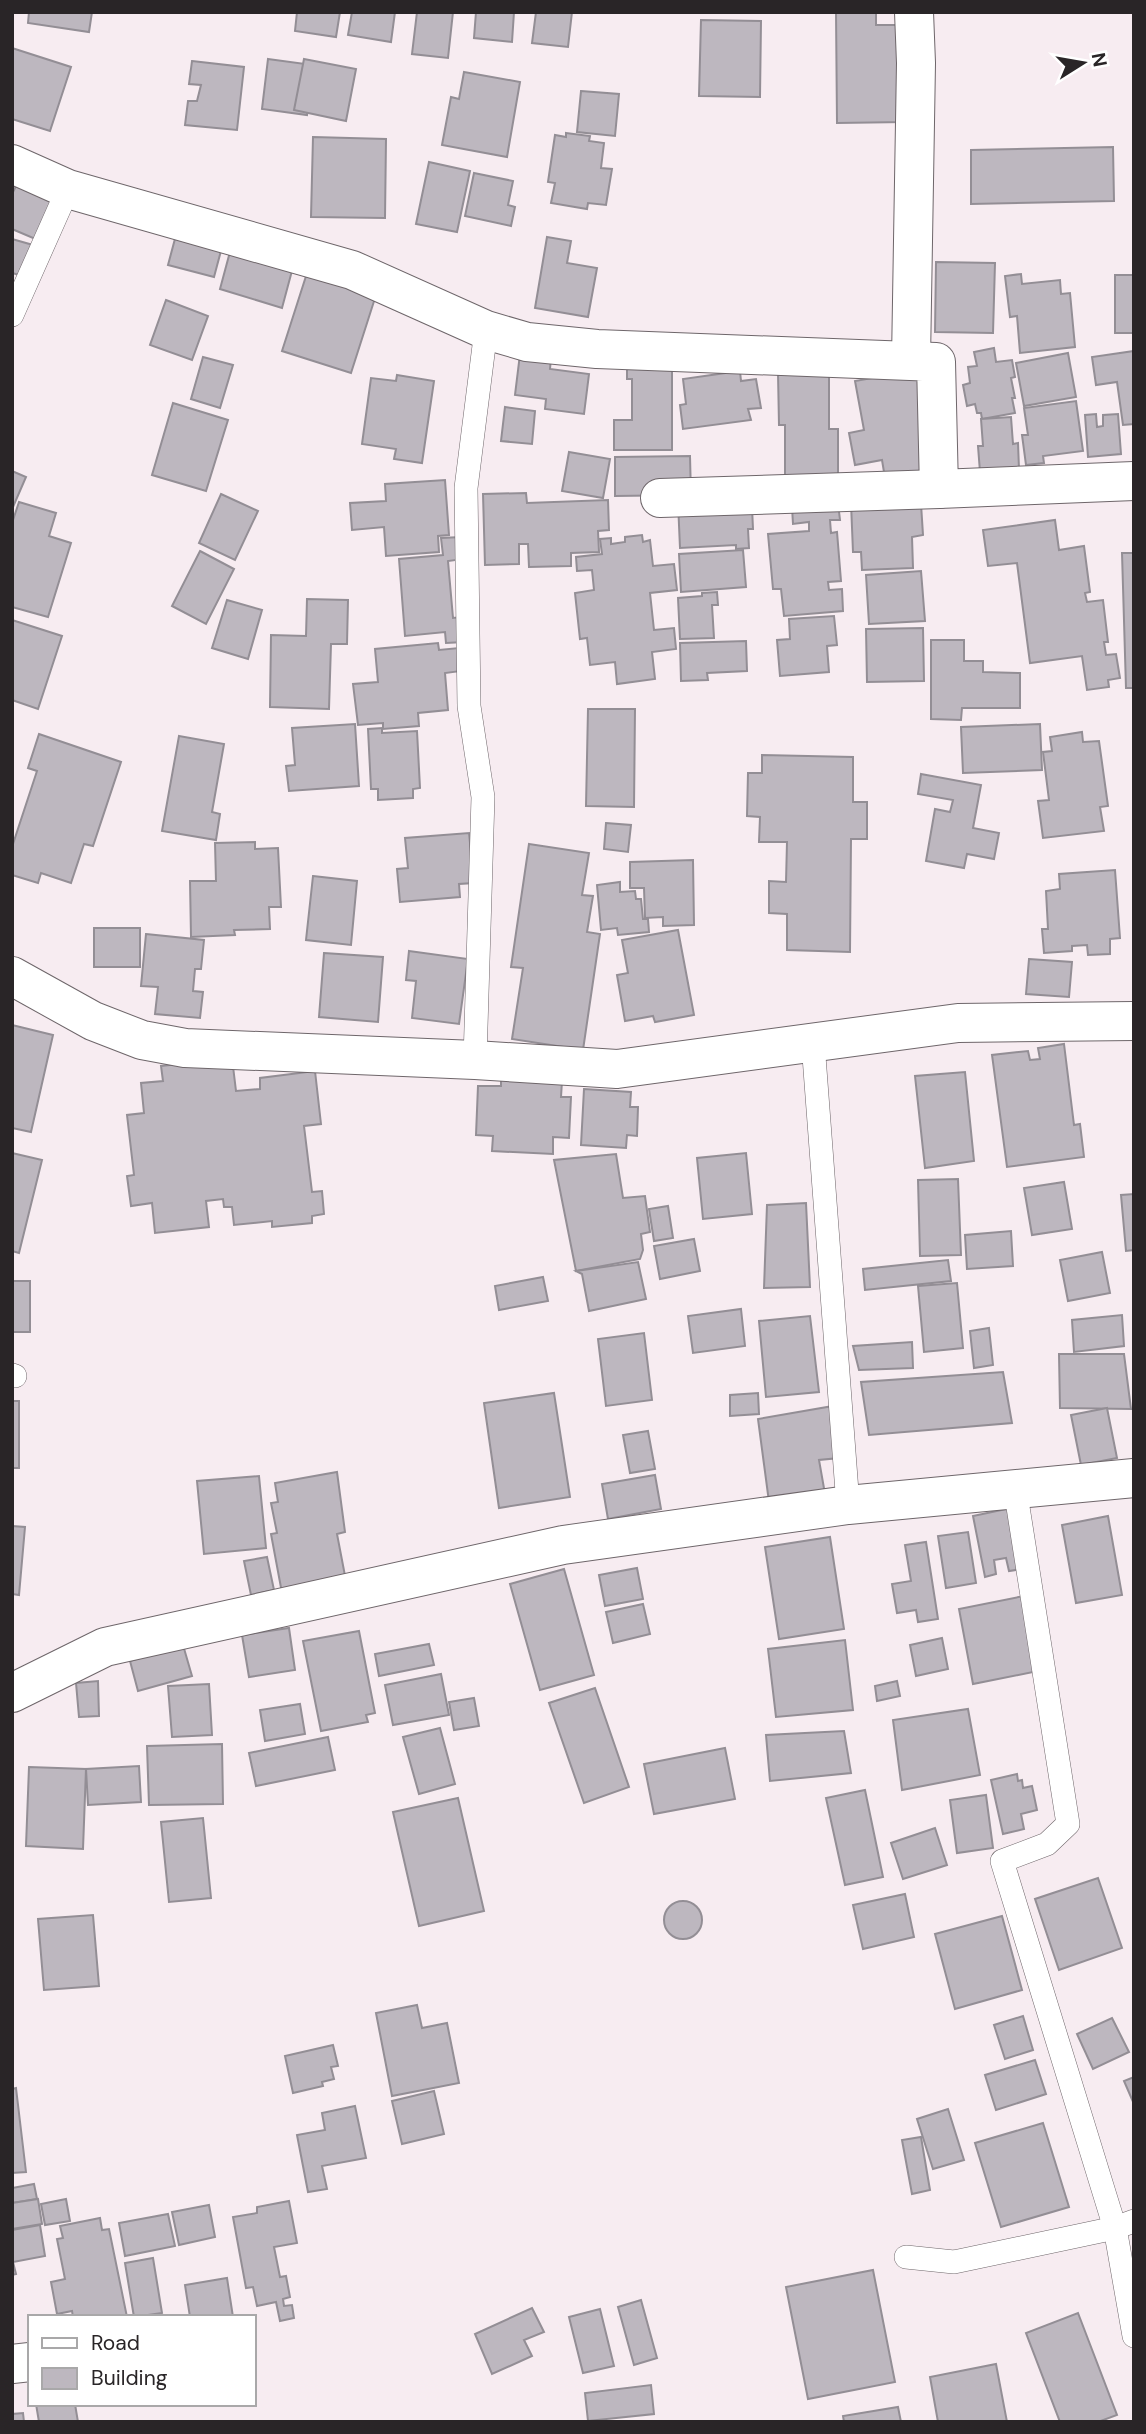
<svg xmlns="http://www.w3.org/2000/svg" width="1146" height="2434" viewBox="0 0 1146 2434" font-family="'DM Sans',sans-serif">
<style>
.building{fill:#bdb7bf;stroke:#938e95;stroke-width:2}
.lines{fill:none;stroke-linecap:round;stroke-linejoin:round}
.lane-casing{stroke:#6e666a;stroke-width:24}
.street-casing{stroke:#6e666a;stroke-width:40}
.lane{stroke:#fff;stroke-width:23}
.street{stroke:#fff;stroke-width:38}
</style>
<rect width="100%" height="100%" fill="#f7ecf1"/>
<g class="building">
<path d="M29 12H92L89 32 28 23Z"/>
<path d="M297 12H340L336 37 295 31Z"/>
<path d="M352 12H395L391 42 348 35Z"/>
<path d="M417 12H453L448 58 412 54Z"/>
<path d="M476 12H514L512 42 474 38Z"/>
<path d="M536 12H572L568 47 532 43Z"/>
<path d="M836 12H876V25H903L905 122 837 123Z"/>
<path d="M701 20 761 21 760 97 699 96Z"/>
<path d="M12 48 71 67 50 131 12 119Z"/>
<path d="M268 59 313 65 307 115 262 109Z"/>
<path d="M304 59 356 69 346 121 294 110Z"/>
<path d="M192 61 244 67 237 130 185 125 188 101H197L201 85 189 84Z"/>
<path d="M464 72 520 82 507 157 442 145 451 97 459 99Z"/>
<path d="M581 91 619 94 615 136 577 132Z"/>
<path d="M566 133 590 136 589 141 604 143 601 168 612 169 606 205 588 203 587 209 551 203 555 183 548 182 555 135 566 137Z"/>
<path d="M313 137 386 139 385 218 311 217Z"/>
<path d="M1113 147 1114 201 971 204V150Z"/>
<path d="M429 162 470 171 457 232 416 224Z"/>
<path d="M474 173 513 181 508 205 515 207 511 226 465 216Z"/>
<path d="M18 182 58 200 40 241 12 229V194Z"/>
<path d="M176 235 222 247 214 277 168 265Z"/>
<path d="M547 237 571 241 567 263 597 268 588 317 535 308Z"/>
<path d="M12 239 33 245 23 276 12 273Z"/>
<path d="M231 248 293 267 282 308 220 289Z"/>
<path d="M936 262 995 263 993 333 935 332Z"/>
<path d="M307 273 376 295 351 373 282 351Z"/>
<path d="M1021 274 1022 284 1060 280 1061 294 1070 293 1075 347 1020 353 1017 316 1010 317 1005 276Z"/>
<rect x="1115" y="275" width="19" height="58"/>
<path d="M166 300 208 316 192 360 150 345Z"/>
<path d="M994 348 996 362 1012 360 1015 377 1011 378 1015 398H1012L1015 413 982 419 981 413H977L975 404 967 406 963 385 970 383 968 367 977 366 974 352Z"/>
<path d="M1134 351V424L1123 425 1117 382 1096 385 1092 357Z"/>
<path d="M1068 353 1076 397 1024 406 1016 363Z"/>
<path d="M520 354 551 358 550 369 589 374 584 414 545 409 546 399 515 395Z"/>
<path d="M203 357 233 365 220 408 191 399Z"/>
<path d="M672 364V450H614V420H632V379H627V365Z"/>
<path d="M740 371 741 381 756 379 761 408 748 409 751 420 683 429 680 405 686 404 683 379Z"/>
<path d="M912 371 921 379 924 477 886 484 882 460 855 465 849 433 864 430 855 381Z"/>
<path d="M778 373H829V429H838V481H785V425H779Z"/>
<path d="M397 375 434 381 422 463 394 459 396 449 362 444 371 378 396 381Z"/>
<path d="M1076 401 1083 451 1043 456 1044 463 1026 465 1022 435H1028L1024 408Z"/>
<path d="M173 403 228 420 206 491 152 475Z"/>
<path d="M505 407 535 411 532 444 501 441Z"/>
<path d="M1096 414 1097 427 1103 426V415L1118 414 1121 454 1088 457 1085 415Z"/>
<path d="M1011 417 1013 444 1018 443 1019 469 980 472 978 446H983L981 419Z"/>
<path d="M569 452 610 459 603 498 562 491Z"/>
<path d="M690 456 691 495 615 496V457Z"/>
<path d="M12 471 26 477 13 507 12 506Z"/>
<path d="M445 480 449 535 438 536 439 552 386 556 384 527 352 530 350 503 386 501 385 484Z"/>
<path d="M526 493 527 503 608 500 609 530 598 531 599 552 571 553V566L529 567 528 544H519V564L485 565 483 494Z"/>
<path d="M221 494 258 511 235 560 199 543Z"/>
<path d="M19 502 56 513 49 536 71 543 48 617 12 607V523Z"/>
<path d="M678 502 752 507 753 529H748L749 548 736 549V545L680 548Z"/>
<path d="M838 503 840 520H830L831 533 837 532 841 581 828 582 829 590 842 589 843 611 784 616 781 589H773L768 534 809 531V522L793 524 792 507Z"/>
<path d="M851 503 921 504 923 535 912 537 913 568 862 570 861 552H853Z"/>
<path d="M1055 520 1059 550 1084 546 1090 592 1085 593 1087 602 1103 600 1108 642H1104L1106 655 1116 654 1120 678 1108 680 1109 687 1087 690 1082 656 1030 663 1017 563 988 566 983 530Z"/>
<path d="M642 535 643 542 650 540 653 566 674 564 677 590 650 593 654 630 674 628 676 649 652 652 655 679 617 684 615 662 590 665 587 638 580 639 575 593 594 590 592 570 577 571 576 557 602 554 600 539 611 538V544L625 542V537Z"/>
<path d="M461 537 463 559 448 561 453 618 462 617 464 642 446 643 445 632 405 636 399 559 443 555 441 538Z"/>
<path d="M743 550 746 587 681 592 679 554Z"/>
<path d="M200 551 234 569 206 624 172 606Z"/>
<path d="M1122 553H1134V688H1126Z"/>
<path d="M921 571 925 621 869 624 866 575Z"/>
<path d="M717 592 718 605H712L714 638 680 639 678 598 702 596V593Z"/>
<path d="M307 599 348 600 347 644H331L329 709 270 707 271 635 306 636Z"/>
<path d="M227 600 262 610 248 659 212 648Z"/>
<path d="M834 616 837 645 827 646 829 672 780 676 777 640 790 639 789 619Z"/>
<path d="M12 620 62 636 38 709 12 700Z"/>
<path d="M923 628 924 681 867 682 866 629Z"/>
<path d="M931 640H964V661H983V672L1020 673V708H962L961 720 931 719Z"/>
<path d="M746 641 747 671 707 673 708 680 681 681 680 643Z"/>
<path d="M438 643 439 650 459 648 461 671 445 673 448 710 418 713 419 726 383 729V723L358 725 353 684 378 682 375 649Z"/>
<path d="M588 709H635L634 807 586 806Z"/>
<path d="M355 724 359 786 289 791 286 766 295 765 292 728Z"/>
<path d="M1040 724 1042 770 963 773 961 727Z"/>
<path d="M382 728V733L417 731 420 788 413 789V798L378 800V789H371L368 729Z"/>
<path d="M1082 732 1083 742 1099 741 1108 806 1100 807 1104 831 1043 838 1038 801 1049 800 1043 752 1052 751 1050 737Z"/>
<path d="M39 734 121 762 93 846 84 844 71 883 41 873 38 883 12 875V847L37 771 28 768Z"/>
<path d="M179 736 224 744 212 812 220 814 216 840 162 831Z"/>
<path d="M762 755 853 757V802H867V839H851L850 952 787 950V914L769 913V881L786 882 787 842H759L760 817 747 816 748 773H762Z"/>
<path d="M921 774 981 785 973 828 999 833 994 859 967 854 964 868 926 861 935 809 950 812 953 800 918 794Z"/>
<path d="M606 823 631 825 628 852 604 849Z"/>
<path d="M469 833 474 883 459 884 460 897 400 902 397 869 408 868 405 838Z"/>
<path d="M255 842V849L278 848 281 907H269L270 929 234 930 235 935 191 937 190 881H216L215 843Z"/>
<path d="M529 844 589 853 582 895 593 896 587 932 600 934 583 1050 512 1039 523 968 511 967Z"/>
<path d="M693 860 694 925 663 926V917L645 918 644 888H630V862Z"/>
<path d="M1115 870 1120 938 1110 939V954L1088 955 1087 945 1072 946V951L1044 953 1042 929H1048L1046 891 1060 889 1059 874Z"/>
<path d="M313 876 357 881 351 945 306 940Z"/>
<path d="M620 882V892L635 891 636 899H641L643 919H648L649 932 618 935 617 928 601 930 597 885Z"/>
<rect x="94" y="928" width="46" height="39"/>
<path d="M678 930 694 1015 655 1022 653 1016 625 1021 617 975 628 973 622 940Z"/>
<path d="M146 934 204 940 201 969H195L193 991 203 992 200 1018 155 1014 158 987 141 986Z"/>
<path d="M409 951 468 959 459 1024 412 1018 416 981 406 980Z"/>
<path d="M324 953 383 957 378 1022 319 1017Z"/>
<path d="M1029 959 1072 962 1069 997 1026 994Z"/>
<path d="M12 1025 53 1035 31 1132 12 1128Z"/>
<path d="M1064 1044 1074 1125 1080 1124 1084 1157 1007 1167 992 1055 1028 1051 1030 1060 1040 1059 1038 1048Z"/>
<path d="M232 1058 236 1091 260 1089V1078L315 1071 321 1124 304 1126 312 1192 322 1191 324 1214 312 1216V1223L272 1227V1221L234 1225 232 1207H224L223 1199 206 1201 209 1227 155 1233 152 1203 131 1206 127 1176 134 1175 127 1115 144 1113 141 1083 163 1081 161 1066Z"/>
<path d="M965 1072 974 1161 925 1168 915 1076Z"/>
<path d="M501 1078 562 1081 561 1097H571L569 1138 553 1137V1154L492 1151 493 1136 476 1135 478 1086H501Z"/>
<path d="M584 1089 631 1092 630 1107H638L637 1136 627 1135 626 1148 581 1145Z"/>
<path d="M12 1153 42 1160 19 1253 12 1251Z"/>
<path d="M746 1153 752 1214 703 1219 697 1158Z"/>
<path d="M616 1154 623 1198 645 1196 650 1232 641 1234 643 1250 640 1259 576 1271 554 1160Z"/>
<path d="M958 1179 961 1255 920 1256 918 1180Z"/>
<path d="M1064 1182 1072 1229 1032 1235 1024 1188Z"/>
<path d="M1134 1194V1250L1126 1251 1121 1195Z"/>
<path d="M806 1203 810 1287 764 1288 767 1205Z"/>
<path d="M668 1206 673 1238 654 1241 649 1209Z"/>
<path d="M1011 1231 1013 1266 967 1269 965 1235Z"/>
<path d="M694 1239 700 1271 660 1279 654 1246Z"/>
<path d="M1102 1252 1110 1293 1068 1301 1060 1260Z"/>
<path d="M948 1260 951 1281 865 1290 863 1269Z"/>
<path d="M638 1262 646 1299 589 1311 582 1274 576 1271Z"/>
<path d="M543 1277 548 1301 499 1310 495 1286Z"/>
<rect x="12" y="1281" width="18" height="51"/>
<path d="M957 1283 963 1348 924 1352 918 1286Z"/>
<path d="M741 1309 745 1346 693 1353 688 1316Z"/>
<path d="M1122 1315 1124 1346 1074 1352 1072 1320Z"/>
<path d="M810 1316 819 1392 766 1397 759 1321Z"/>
<path d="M989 1328 993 1365 974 1368 970 1331Z"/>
<path d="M644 1333 652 1400 606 1406 598 1339Z"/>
<path d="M912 1342 913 1368 859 1370 853 1346Z"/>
<path d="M1059 1354H1124L1131 1409 1060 1408Z"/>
<path d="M1003 1372 1012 1423 869 1435 861 1382Z"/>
<path d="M554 1393 570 1497 499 1508 484 1403Z"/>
<path d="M758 1393 759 1414 730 1416V1395Z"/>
<rect x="12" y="1401" width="7" height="67"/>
<path d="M833 1406 839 1458 819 1460 825 1494 769 1502 758 1419Z"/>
<path d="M1107 1408 1117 1458 1081 1465 1071 1415Z"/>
<path d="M648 1431 655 1469 630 1473 623 1435Z"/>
<path d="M337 1472 345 1532 337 1534 346 1581 282 1593 271 1534 277 1533 271 1503 278 1502 275 1483Z"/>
<path d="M655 1475 661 1509 608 1519 602 1484Z"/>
<path d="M259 1476 266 1548 204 1554 197 1481Z"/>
<path d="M1011 1508 1022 1569 1009 1571 1006 1558 994 1560 996 1574 985 1577 973 1516Z"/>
<path d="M1108 1516 1122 1595 1076 1603 1062 1525Z"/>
<path d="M12 1526 25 1527 19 1595 12 1594Z"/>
<path d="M968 1532 976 1583 946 1588 938 1536Z"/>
<path d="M830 1537 844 1629 779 1639 765 1547Z"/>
<path d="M926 1542 938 1619 918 1622 916 1610 897 1613 892 1584 911 1581 905 1545Z"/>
<path d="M267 1557 274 1590 251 1595 244 1561Z"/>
<path d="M637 1568 643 1599 605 1606 599 1575Z"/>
<path d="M564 1569 594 1675 540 1690 510 1584Z"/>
<path d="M1024 1596 1038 1671 973 1684 959 1609Z"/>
<path d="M643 1604 650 1634 613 1643 606 1612Z"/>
<path d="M289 1628 295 1670 249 1677 242 1635Z"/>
<path d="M359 1631 375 1713 366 1715 368 1722 321 1731 303 1641Z"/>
<path d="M942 1638 948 1669 916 1676 910 1645Z"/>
<path d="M845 1640 853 1710 776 1717 768 1649Z"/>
<path d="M429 1644 434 1665 379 1676 375 1654Z"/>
<path d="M183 1645 192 1676 138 1691 130 1661Z"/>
<path d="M441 1674 449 1715 393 1725 385 1685Z"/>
<path d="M98 1681 99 1716 79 1717 76 1683Z"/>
<path d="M897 1681 900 1696 877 1701 875 1686Z"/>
<path d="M209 1684 212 1735 172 1737 168 1686Z"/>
<path d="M595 1688 629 1787 584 1803 549 1703Z"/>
<path d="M474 1698 479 1726 454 1730 449 1702Z"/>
<path d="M300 1704 305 1734 265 1741 260 1710Z"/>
<path d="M968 1709 980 1775 902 1790 893 1720Z"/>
<path d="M440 1728 455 1784 419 1794 403 1737Z"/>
<path d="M844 1731 851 1773 770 1781 766 1735Z"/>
<path d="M328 1737 335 1770 256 1786 249 1753Z"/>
<path d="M222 1744 223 1804 149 1805 147 1746Z"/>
<path d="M725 1748 735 1799 654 1814 644 1764Z"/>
<path d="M139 1766 141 1802 88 1805 86 1769Z"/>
<path d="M29 1767 86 1769 83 1849 26 1846Z"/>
<path d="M1017 1774 1018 1781 1022 1780 1023 1788 1032 1786 1037 1810 1021 1814 1024 1829 1003 1834 991 1780Z"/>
<path d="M865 1790 883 1877 845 1885 826 1798Z"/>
<path d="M986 1795 993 1848 957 1853 950 1800Z"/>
<path d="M458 1798 484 1911 419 1926 393 1812Z"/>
<path d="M203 1818 211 1898 169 1902 161 1822Z"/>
<path d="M935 1828 947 1865 903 1879 891 1843Z"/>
<path d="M1098 1878 1122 1948 1059 1970 1035 1899Z"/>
<path d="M905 1894 914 1937 863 1949 853 1905Z"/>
<circle cx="683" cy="1920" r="19"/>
<path d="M93 1915 99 1986 44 1990 38 1919Z"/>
<path d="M1002 1916 1022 1990 955 2009 935 1934Z"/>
<path d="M417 2005 422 2028 447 2023 459 2083 392 2096 376 2013Z"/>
<path d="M1023 2016 1033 2050 1005 2059 994 2025Z"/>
<path d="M1112 2018 1129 2052 1093 2069 1077 2034Z"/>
<path d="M333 2045 338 2066 331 2067 334 2079 322 2082 323 2086 293 2093 285 2056Z"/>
<path d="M1035 2060 1046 2094 996 2110 985 2075Z"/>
<path d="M1134 2077V2104L1124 2081Z"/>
<path d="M16 2088 26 2172 12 2173V2089Z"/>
<path d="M434 2091 444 2134 402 2144 392 2101Z"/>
<path d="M355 2106 366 2158 322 2166 327 2189 308 2192 297 2135 325 2130 322 2113Z"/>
<path d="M948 2109 964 2160 933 2169 917 2119Z"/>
<path d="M1043 2123 1069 2207 1001 2227 975 2143Z"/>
<path d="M921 2137 930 2190 912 2194 902 2140Z"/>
<path d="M34 2184 37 2199 12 2203V2188Z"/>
<path d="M38 2199 42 2224 12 2229V2203Z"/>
<path d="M66 2199 70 2221 45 2225 41 2204Z"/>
<path d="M289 2201 297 2243 274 2247 280 2277 286 2276 290 2297 283 2299 284 2306 292 2305 294 2318 280 2321 276 2302 257 2306 253 2287 246 2288 233 2217 257 2213V2207Z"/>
<path d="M209 2205 215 2237 179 2245 172 2212Z"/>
<path d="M168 2214 175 2246 125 2256 119 2223Z"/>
<path d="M100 2218 102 2230 109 2229 127 2317H73L72 2311 57 2314 51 2282 65 2279 57 2239 63 2238 60 2226Z"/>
<path d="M40 2225 45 2256 13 2262 16 2274 12 2275V2230Z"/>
<path d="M153 2258 162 2313 134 2317 125 2263Z"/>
<path d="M873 2270 895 2382 808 2399 786 2287Z"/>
<path d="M227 2278 233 2317H190L185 2285Z"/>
<path d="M641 2300 657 2358 634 2365 618 2307Z"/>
<path d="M532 2308 544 2332 524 2340 532 2356 492 2374 475 2334Z"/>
<path d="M600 2309 614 2366 583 2373 569 2317Z"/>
<path d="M1078 2313 1117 2415 1098 2422H1060L1026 2333Z"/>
<path d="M996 2364 1007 2422H938L930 2377Z"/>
<path d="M651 2385 654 2414 588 2421 585 2393Z"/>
<path d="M36 2404H75L78 2422H39Z"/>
<path d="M898 2407 901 2422H844L843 2416Z"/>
<path d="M23 2413 24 2422H12V2414Z"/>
</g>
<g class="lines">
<g class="lane-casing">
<g id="lane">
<path d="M12 315 68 189"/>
<path d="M813 1043 848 1505"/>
<path d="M475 1060 483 797 469 706 466 488 486 330"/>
<path d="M12 1375 15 1376"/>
<path d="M1015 1488 1068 1824 1047 1844 1002 1861 1115 2228 1134 2336"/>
<path d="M906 2257 954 2262 1115 2228 1134 2221"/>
</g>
</g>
<g class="street-casing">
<g id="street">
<path d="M12 164 68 189 352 270 486 330 527 342 597 349 936 362 939 489 1134 481"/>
<path d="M911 360 916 63 914 12"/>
<path d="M660 498 939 489"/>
<path d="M12 976 93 1021 142 1040 185 1048 475 1060 617 1069 958 1023 1134 1021"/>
<path d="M12 1693 105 1647 563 1545 848 1505 1134 1478"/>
<path d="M12 2364 30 2362"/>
</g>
</g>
<use href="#lane" class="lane"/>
<use href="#street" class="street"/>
</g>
<rect width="1146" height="2434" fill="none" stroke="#292527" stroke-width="28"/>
<rect x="28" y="2315" width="228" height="91" fill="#ffffff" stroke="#a9a8a9" stroke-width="2"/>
<rect x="42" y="2338" width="35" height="10" fill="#ffffff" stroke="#a9a8a9" stroke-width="2"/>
<text x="91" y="2350" font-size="21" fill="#292527">Road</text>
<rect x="42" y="2368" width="35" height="21" fill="#bdb7bf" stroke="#a9a8a9" stroke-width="2"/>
<text x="91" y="2385" font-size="21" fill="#292527">Building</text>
<g transform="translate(1083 63) rotate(79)" stroke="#ffffff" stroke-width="5" paint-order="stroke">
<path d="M0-5L12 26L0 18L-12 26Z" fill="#292527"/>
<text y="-10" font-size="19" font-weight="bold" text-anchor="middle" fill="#292527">N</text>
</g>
</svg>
